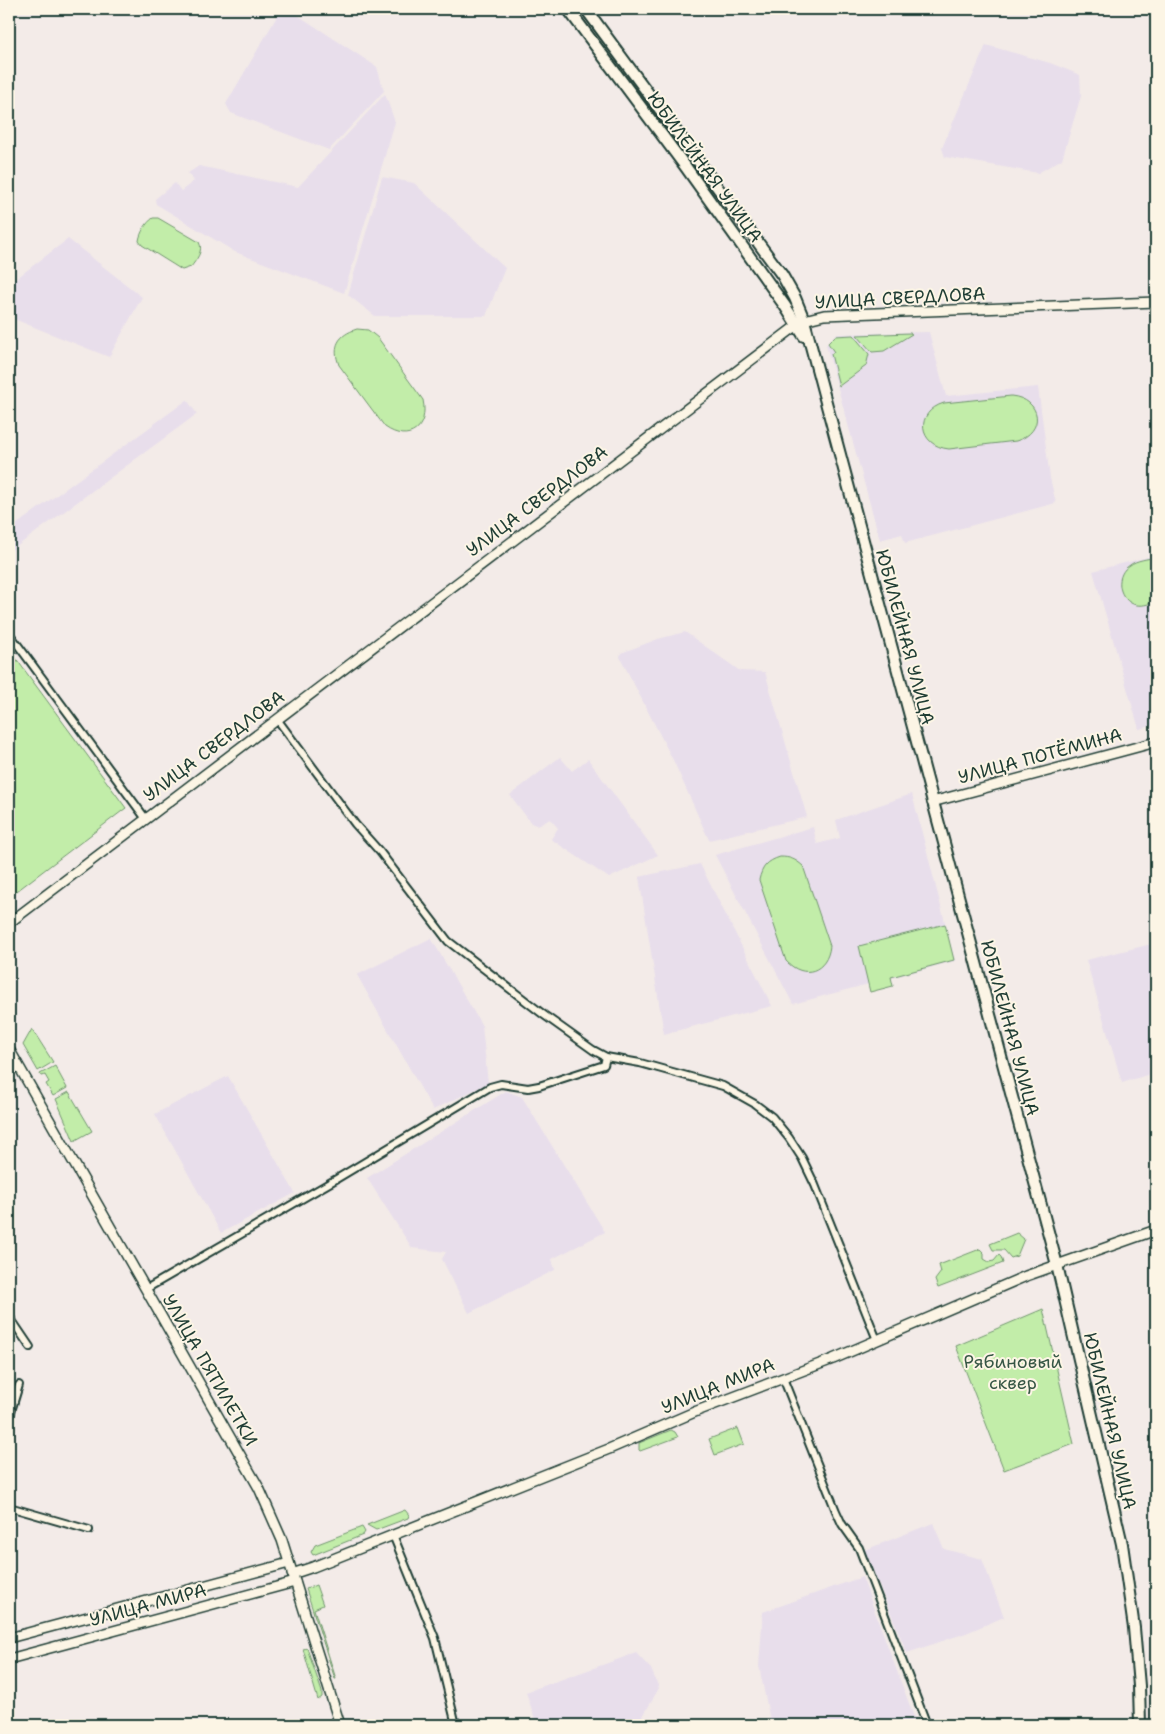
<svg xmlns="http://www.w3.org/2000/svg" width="1165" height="1734" viewBox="0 0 1165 1734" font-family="'Shantell Sans',sans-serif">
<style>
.built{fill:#e8deeb}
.green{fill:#c2eda9;stroke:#70956e}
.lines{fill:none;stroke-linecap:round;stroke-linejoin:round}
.street-casing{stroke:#1f3d34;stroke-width:10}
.secondary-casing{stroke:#1f3d34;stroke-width:12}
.primary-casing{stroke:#1f3d34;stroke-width:14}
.street{stroke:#fcf5e5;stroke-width:6}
.secondary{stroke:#fcf5e5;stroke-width:9}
.primary{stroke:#fcf5e5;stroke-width:10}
.labels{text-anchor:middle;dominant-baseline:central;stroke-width:4;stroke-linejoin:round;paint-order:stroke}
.street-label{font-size:18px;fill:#1f3d34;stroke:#fcf5e5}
.park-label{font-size:18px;fill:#375746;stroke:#fcf5e5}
</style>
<rect width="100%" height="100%" fill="#f3ebe8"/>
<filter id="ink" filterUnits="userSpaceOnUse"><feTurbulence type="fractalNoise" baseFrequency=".02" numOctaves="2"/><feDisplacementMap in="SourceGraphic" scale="10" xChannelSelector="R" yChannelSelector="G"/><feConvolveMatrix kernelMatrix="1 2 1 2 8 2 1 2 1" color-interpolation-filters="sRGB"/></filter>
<g filter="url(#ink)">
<g class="built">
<path d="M293 12 377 67 384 91 329 150 231 113 226 104 279 13Z"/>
<path d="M986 45 1050 63 1080 75 1081 96 1062 159 1038 173 945 157 942 148Z"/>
<path d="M385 94 395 122 344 293 235 252 156 204 155 199 175 183 181 191 194 181 188 173 199 166 298 187Z"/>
<path d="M382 177 414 183 505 268 486 316H375L348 295Z"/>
<path d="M68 239 142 297 109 357 9 317V284Z"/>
<path d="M929 332 946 396 1038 387 1050 478 1056 503 905 543 902 534 880 540 826 345 836 334Z"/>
<path d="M187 400 197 414 9 552V530Z"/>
<path d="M1156 555V725L1139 729 1093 571Z"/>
<path d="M685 632 740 671 765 672 807 817 709 840 674 762 620 657 621 653 658 639Z"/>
<path d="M560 757 572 771 588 759 658 855 609 878 551 839 558 828 550 819 538 826 531 823 510 795Z"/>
<path d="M912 794 955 961 793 1004 715 855 813 827 817 844 840 838 836 820Z"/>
<path d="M700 864 772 1006 664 1034 639 877Z"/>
<path d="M431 938 482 1026 488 1083 433 1110 357 975Z"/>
<path d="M1156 943V1072L1122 1083 1086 960Z"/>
<path d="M228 1076 295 1193 221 1233 155 1114Z"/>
<path d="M506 1091 522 1097 605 1232 552 1259 555 1270 469 1313 442 1259 446 1252 412 1248 367 1178Z"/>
<path d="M933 1523 944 1549 982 1559 1004 1617 966 1633 907 1653 865 1550Z"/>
<path d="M862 1577 917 1725H771L759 1666 763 1612Z"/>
<path d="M636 1653 651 1669 659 1688 638 1725H537L526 1692Z"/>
</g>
<g class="green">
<path d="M153 218H158L199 242C204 251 196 260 191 267L182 270 142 245 139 241C140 233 146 223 153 218Z"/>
<path d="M357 329 368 330 378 338 423 400C429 428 409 444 385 427L339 365C332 346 338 335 357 329Z"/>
<path d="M910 333 912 334 884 351 872 352 857 335Z"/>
<path d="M853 335 869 354 866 366 839 386 831 354 834 352 828 343 835 336Z"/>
<path d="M1011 396C1042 399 1046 432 1016 441L949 449C918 446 914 412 944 403Z"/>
<path d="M1156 557V602C1148 604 1141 607 1133 604 1117 597 1115 574 1130 565 1136 560 1148 559 1156 557Z"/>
<path d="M9 649 126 808 9 897Z"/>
<path d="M780 857C790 857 795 859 803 866L830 946C827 972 804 980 786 961L759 880C762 867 767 861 780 857Z"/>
<path d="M945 924 954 960 891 977 893 986 870 992 859 946Z"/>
<path d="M32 1029 53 1062 38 1071 23 1045Z"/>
<path d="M55 1066 67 1088 53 1096 46 1084 49 1082 45 1075 41 1076 40 1074Z"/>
<path d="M69 1092 92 1131 74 1141 56 1099Z"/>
<path d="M1017 1233 1024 1239 1017 1256 1011 1258 1004 1250H993L990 1244Z"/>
<path d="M980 1249 984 1253V1259L989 1262 994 1261 999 1255 1001 1257 1003 1263 938 1288 935 1280 941 1272 939 1265Z"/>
<path d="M1043 1309 1074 1444 1004 1470 956 1346Z"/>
<path d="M738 1428 744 1444 715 1455 709 1439Z"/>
<path d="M671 1430 675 1432 678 1437 640 1451 639 1450V1443Z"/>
<path d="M405 1510 409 1515 408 1518 376 1530 367 1525Z"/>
<path d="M362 1527 365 1532 363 1535 313 1555 311 1552 315 1545Z"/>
<path d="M316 1585 323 1605 314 1609 336 1679H335L306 1589Z"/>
<path d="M307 1648 322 1692V1697L318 1700 303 1649Z"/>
</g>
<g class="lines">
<g class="street-casing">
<g id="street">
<path d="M9 633 146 819"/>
<path d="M277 719 355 824 380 852 448 941 544 1015 593 1050 606 1057 640 1063 723 1086 755 1104 772 1117 789 1138 802 1158 815 1185 877 1340"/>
<path d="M146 1289 338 1178 490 1087 501 1084 528 1088 539 1086 604 1065 606 1057"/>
<path d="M9 1316 30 1347"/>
<path d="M783 1378 836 1511 842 1524 859 1548 927 1725"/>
<path d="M9 1418 19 1385"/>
<path d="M9 1507 89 1530"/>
<path d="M393 1535 435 1638 456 1725"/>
<path d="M9 1720 18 1725"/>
</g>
</g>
<g class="secondary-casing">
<g id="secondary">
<path d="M932 802 1156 742"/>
<path d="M9 923 804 320 824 315 1156 302"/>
<path d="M9 1049 259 1488 282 1540 340 1725"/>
<path d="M292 1574 313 1567 609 1449 697 1411 833 1359 1026 1276 1156 1230"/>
<path d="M9 1638 289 1563"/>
<path d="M9 1659 295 1582"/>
</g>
</g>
<g class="primary-casing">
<g id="primary">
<path d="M568 9 685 166 785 306 804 336"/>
<path d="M586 9 782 275 795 298 804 320 1057 1265 1122 1544 1134 1628 1139 1686 1140 1725"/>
</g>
</g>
<use href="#street" class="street"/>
<use href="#secondary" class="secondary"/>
<use href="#primary" class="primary"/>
</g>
</g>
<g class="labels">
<g class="street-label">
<text transform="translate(705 167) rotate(54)">ЮБИЛЕЙНАЯ УЛИЦА</text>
<text transform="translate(900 298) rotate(-3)">УЛИЦА СВЕРДЛОВА</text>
<text transform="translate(537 501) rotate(-37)">УЛИЦА СВЕРДЛОВА</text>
<text transform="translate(905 637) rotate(75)">ЮБИЛЕЙНАЯ УЛИЦА</text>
<text transform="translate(214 746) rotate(-37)">УЛИЦА СВЕРДЛОВА</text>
<text transform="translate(1040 756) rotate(-15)">УЛИЦА ПОТЁМИНА</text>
<text transform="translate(1010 1028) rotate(75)">ЮБИЛЕЙНАЯ УЛИЦА</text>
<text transform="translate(210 1370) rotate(60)">УЛИЦА ПЯТИЛЕТКИ</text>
<text transform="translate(718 1386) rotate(-22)">УЛИЦА МИРА</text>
<text transform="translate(1110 1421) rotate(77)">ЮБИЛЕЙНАЯ УЛИЦА</text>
<text transform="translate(148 1605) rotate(-15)">УЛИЦА МИРА</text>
</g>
<g class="park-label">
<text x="1013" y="1362">Рябиновый<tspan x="1013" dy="21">сквер</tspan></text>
</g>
</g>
<rect width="1165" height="1734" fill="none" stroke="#fcf5e5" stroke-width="30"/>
<rect x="15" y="15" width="1135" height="1704" fill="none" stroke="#1f3d34" stroke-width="2" filter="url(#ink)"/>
</svg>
